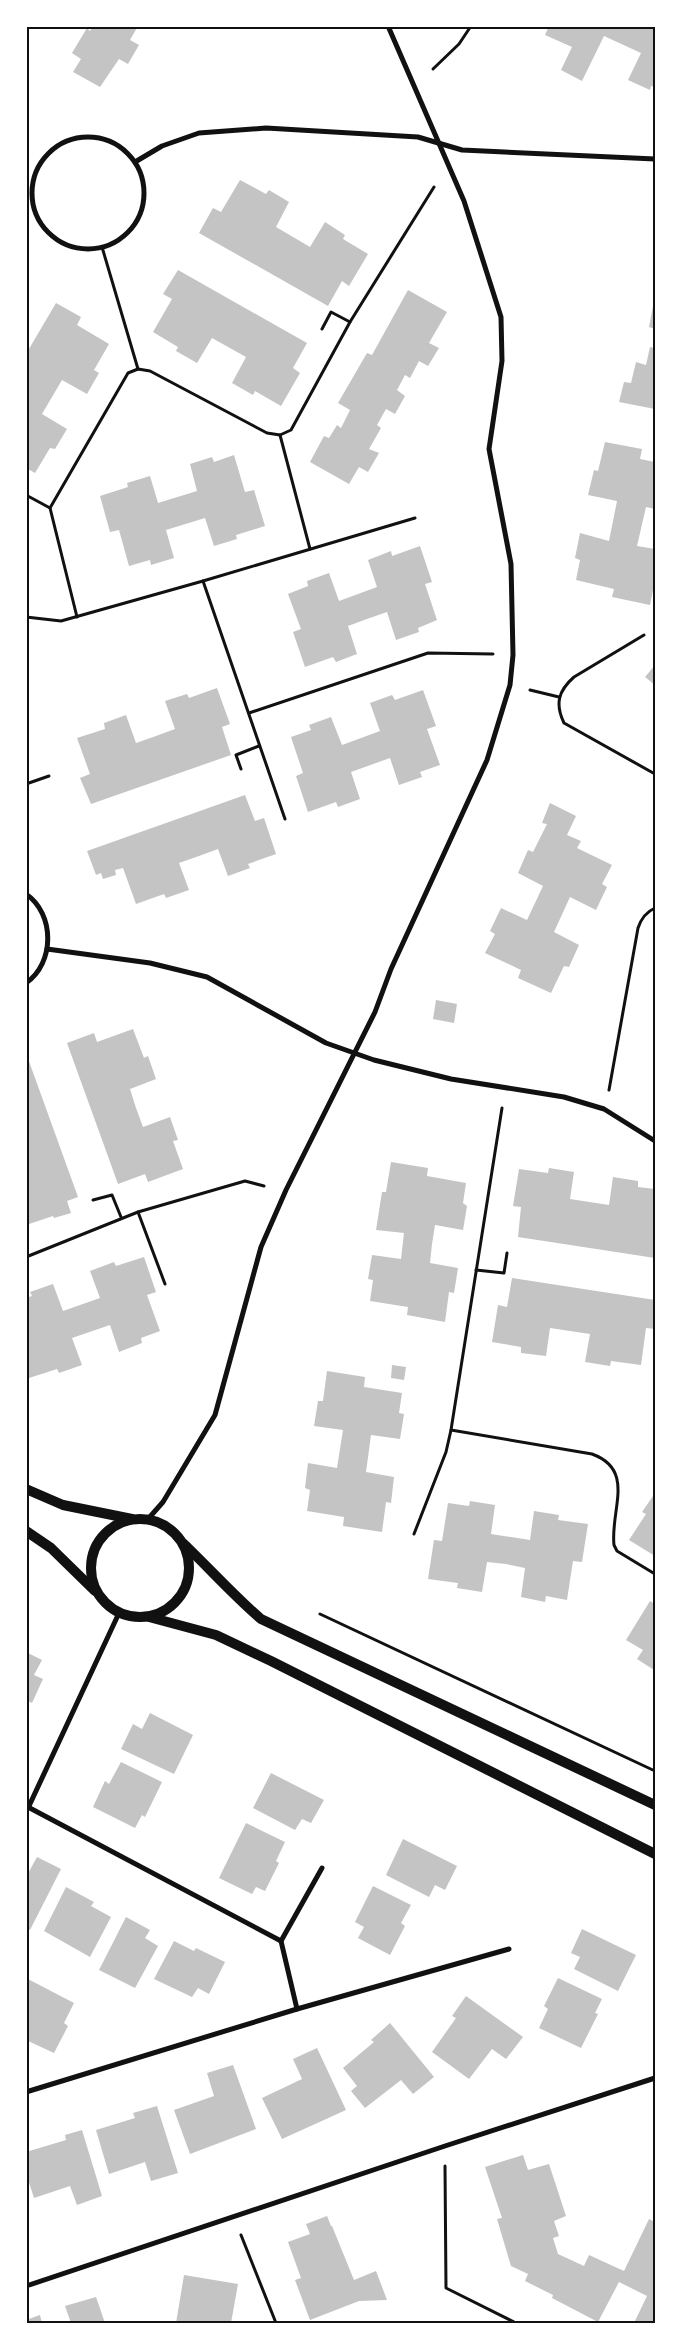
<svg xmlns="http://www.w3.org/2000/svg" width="681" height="2349" viewBox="0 0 681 2349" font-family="Figtree,sans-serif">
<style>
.building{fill:#c4c4c4}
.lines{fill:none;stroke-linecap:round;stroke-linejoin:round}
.path{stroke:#111;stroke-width:3}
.minor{stroke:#111;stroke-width:5}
.secondary{stroke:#111;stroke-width:10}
.neatline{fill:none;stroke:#111;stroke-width:2}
</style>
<rect width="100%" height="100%" fill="#fff"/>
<g class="building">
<path d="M93 26H138L130 40 139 45 128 64 119 59 100 87 73 72 81 59 72 53 87 28 90 31Z"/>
<path d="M549 26H655V87L651 86 650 90 628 80 641 53 604 36 582 81 561 70 572 47 545 35Z"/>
<path d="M240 180 266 194 269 190 289 202 276 227 310 247 325 222 345 235 343 239 368 254 349 286 342 281 328 306 199 233 213 208 221 212Z"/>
<path d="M178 270 307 343 293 368 300 373 281 406 255 391 253 395 232 383 246 357 212 338 197 363 176 351 178 347 153 332 172 299 163 294Z"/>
<path d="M408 290 447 312 429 343 439 348 428 366 419 361 410 378 405 375 397 390 405 396 395 414 386 409 377 425 381 428 369 449 379 453 368 472 359 467 349 484 310 462 324 436 329 438 337 425 341 428 350 410 338 403 367 353 372 355Z"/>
<path d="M56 303 81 317 77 325 109 344 94 370 99 373 87 394 62 380 42 414 67 429 55 449 50 448 35 473 26 468V354Z"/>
<path d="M653 306 655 307V329L649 327Z"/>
<path d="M650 347 655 348V409L619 402 624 382 631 383 636 362 646 365Z"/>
<path d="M605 442 642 449 640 459 655 462V509L646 507 637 546 655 549V580L650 605 612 597 614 589 576 580 580 560 575 558 580 533 609 541 617 501 588 495 594 470 598 471Z"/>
<path d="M234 455 245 492 254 490 265 526 236 535 237 539 214 546 205 518 166 530 174 558 151 565 150 560 129 566 119 530 110 532 100 496 128 487 127 483 150 476 158 503 197 491 190 464 212 457 214 462Z"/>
<path d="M420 546 432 582 425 584 437 620 418 628 419 632 396 640 387 612 367 619 348 626 357 654 336 662 333 657 305 667 293 632 301 629 288 594 308 586 307 581 329 573 339 601 377 587 368 560 391 551 392 556Z"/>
<path d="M655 665V685L645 677Z"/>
<path d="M217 688 230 724 222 727 231 755 91 804 80 778 90 774 77 738 105 729 104 723 126 715 136 743 156 736 175 729 165 701 187 694 189 698Z"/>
<path d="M423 690 436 726 427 729 440 765 420 772 422 777 399 785 390 758 351 772 360 799 338 807 336 802 308 812 296 776 303 773 291 737 311 730 309 725 331 717 342 745 380 731 370 703 392 695 395 700Z"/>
<path d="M245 795 255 821 264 818 276 854 248 864 250 868 228 876 218 849 199 856 179 863 189 890 166 898 164 894 136 904 123 868 115 870 116 875 103 879 101 873 96 875 87 851Z"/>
<path d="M550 803 576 816 567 835 581 841 577 848 612 865 602 884 607 887 596 910 570 897 554 932 579 945 569 967 564 966 551 993 518 978 521 970 485 953 495 934 490 931 501 908 527 920 543 886 518 873 528 850 533 852 547 824 542 823Z"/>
<path d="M436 1000 457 1004 454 1023 433 1019Z"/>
<path d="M133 1029 144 1058 148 1056 156 1079 130 1089 136 1108 143 1127 170 1117 178 1140 173 1141 183 1169 148 1182 145 1174 118 1184 67 1043 94 1033 97 1042Z"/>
<path d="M26 1053 78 1197 67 1201 71 1213 54 1218 53 1216 26 1225Z"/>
<path d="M391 1162 428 1168 427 1176 466 1183 463 1203 467 1206 463 1230 435 1225 432 1244 430 1263 458 1268 454 1293 449 1292 445 1322 407 1315 408 1307 370 1301 373 1280 368 1279 372 1255 401 1259 404 1233 376 1230 382 1192H386Z"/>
<path d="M549 1168 574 1172 570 1199 609 1205 613 1177 638 1181V1187L655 1189V1258L518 1237 521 1207 513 1206 519 1169 548 1173Z"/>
<path d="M144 1257 156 1292 147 1295 160 1331 141 1338 142 1343 119 1352 110 1325 72 1338 82 1365 59 1373 57 1369 29 1378 26 1371V1298L32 1296 30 1292 53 1284 63 1311 100 1298 90 1271 114 1262 116 1266Z"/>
<path d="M512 1278 655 1300V1329L646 1328 641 1365 611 1361 610 1366 585 1362 590 1334 550 1328 546 1356 521 1353V1347L492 1342 498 1305 507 1307Z"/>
<path d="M392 1365 406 1367 404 1380 391 1378Z"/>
<path d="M327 1371 365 1377 364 1387 402 1393 399 1413 404 1414 400 1439 371 1435 366 1472 394 1477 391 1503 386 1502 382 1532 343 1526 344 1517 307 1511 310 1490 305 1488 308 1463 337 1468 343 1430 314 1426 318 1401H323Z"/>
<path d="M655 1493V1556L629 1540 646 1514 642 1512Z"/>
<path d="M470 1501 495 1505 491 1534 530 1540 534 1511 559 1515 558 1520 588 1524 582 1562 573 1561 567 1600 546 1596 545 1602 521 1597 525 1568 506 1564 487 1562 482 1592 457 1588 458 1583 428 1579 434 1540 442 1541 448 1503 469 1506Z"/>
<path d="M650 1601 655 1604 654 1670 637 1659 643 1650 626 1640Z"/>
<path d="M26 1652 42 1660 34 1675 43 1679 32 1703 26 1700Z"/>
<path d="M150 1713 193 1735 174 1774 121 1749 133 1724 142 1729Z"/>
<path d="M121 1762 162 1782 145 1817 142 1815 135 1828 93 1807 105 1781 109 1784Z"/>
<path d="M271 1773 324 1800 311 1823 302 1819 295 1830 253 1808Z"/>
<path d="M246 1823 285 1842 276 1861 279 1863 265 1891 256 1887 252 1894 219 1878Z"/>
<path d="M403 1839 457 1866 445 1890 435 1885 429 1897 386 1875Z"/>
<path d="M37 1857 61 1869 30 1930 26 1928V1877Z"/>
<path d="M373 1886 411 1905 401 1923 405 1926 390 1955 358 1938 364 1927 355 1922Z"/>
<path d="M66 1887 94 1902 91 1906 111 1917 90 1957 44 1931Z"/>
<path d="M126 1917 150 1930 145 1938 158 1946 135 1988 99 1970Z"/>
<path d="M582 1929 636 1955 618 1991 574 1969 580 1957 571 1953Z"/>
<path d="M174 1941 194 1951 196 1948 225 1962 209 1994 198 1988 192 1997 154 1979Z"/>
<path d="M26 1978 74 2003 64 2023 68 2026 54 2053 26 2040Z"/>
<path d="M558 1978 602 1999 595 2013 598 2014 581 2048 539 2028 548 2009 544 2006Z"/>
<path d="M466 1996 523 2037 506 2059 492 2049 469 2079 432 2052 456 2018 452 2016Z"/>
<path d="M390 2023 434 2077 413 2094 401 2080 365 2108 351 2091 357 2086 343 2068 374 2042 371 2040Z"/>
<path d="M317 2048 346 2110 282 2139 262 2098 302 2079 293 2059Z"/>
<path d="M233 2065 256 2129 190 2154 174 2110 214 2096 207 2073Z"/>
<path d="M157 2106 178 2173 151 2181 145 2162 109 2174 96 2130 135 2118 133 2113Z"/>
<path d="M82 2130 102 2196 77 2205 70 2186 34 2198 26 2173V2152L66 2140 65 2135Z"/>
<path d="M523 2155 528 2170 549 2164 566 2216 554 2221 559 2236 553 2238 558 2254 584 2266 589 2255 624 2271 649 2219 655 2222V2323H634L647 2296 619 2282 598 2322 552 2298 553 2295 525 2281 528 2274 511 2266 497 2219 502 2218 485 2167Z"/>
<path d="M327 2216 331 2226H332L354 2280 376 2271 387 2300 359 2301 310 2320 295 2280 301 2278 288 2242 310 2234 306 2224Z"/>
<path d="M184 2275 238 2284 231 2323H176Z"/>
<path d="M96 2297 105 2323H71L65 2306Z"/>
<path d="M40 2315 42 2323H26V2320Z"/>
</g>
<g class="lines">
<g class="path">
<path d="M433 69 459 44 471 26"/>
<path d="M102 247 138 369"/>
<path d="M350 322 434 187"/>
<path d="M280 435 310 549"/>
<path d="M26 495 50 508"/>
<path d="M203 581 415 518"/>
<path d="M26 617 61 621 203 581 285 819"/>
<path d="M77 617 50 508 128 373 138 369 150 371 267 433 280 435 291 430 350 322 331 312 322 329"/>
<path d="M644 635 574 677C558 691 555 704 564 723L655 774"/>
<path d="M530 690 559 697"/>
<path d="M249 713 428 653 493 654"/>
<path d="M241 769 236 755 259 746"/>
<path d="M26 784 49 776"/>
<path d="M609 1090 638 928C641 919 646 912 655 908"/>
<path d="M93 1200 112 1195 121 1217"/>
<path d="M138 1212 165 1284"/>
<path d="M26 1257 138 1212 245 1181 264 1186"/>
<path d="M476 1270 504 1273 507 1253"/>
<path d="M451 1430 592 1454C636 1470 610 1510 614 1545L617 1551 655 1574"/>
<path d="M414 1534 446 1452 451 1430 502 1108"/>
<path d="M320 1614 655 1771"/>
<path d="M445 2166 446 2288 516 2323"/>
<path d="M241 2235 276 2323"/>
</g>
<g class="minor">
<circle cx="88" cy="193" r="56"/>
<path d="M135 162 162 146 199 133 266 128 418 137 462 150 655 159"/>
<path d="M26 894C55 914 55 963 26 983"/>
<path d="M47 949 150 963 207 977 326 1043 374 1060 451 1079 564 1097 604 1109 655 1141"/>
<path d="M148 1519 163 1502 215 1415 261 1247 286 1190 375 1012 391 969 487 760 510 685 513 655 511 564 489 449 502 361 501 317 464 201 388 26"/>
<path d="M26 1806 281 1941 297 2009 26 2092"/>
<path d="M29 1806 119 1613"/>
<path d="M281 1941 322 1868"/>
<path d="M297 2009 509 1949"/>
<path d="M26 2286 445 2146 655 2078"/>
</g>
<g class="secondary">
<path d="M26 1489 63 1505 132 1519"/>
<circle cx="140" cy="1568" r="49"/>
<path d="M26 1531 51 1548 95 1591"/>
<path d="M184 1544C210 1569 234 1596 261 1619L655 1805"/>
<path d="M149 1617 216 1635 271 1661 655 1854"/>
</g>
</g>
<rect width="681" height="2349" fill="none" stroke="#ffffff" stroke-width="55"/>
<rect x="28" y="28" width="626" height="2294" class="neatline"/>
</svg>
